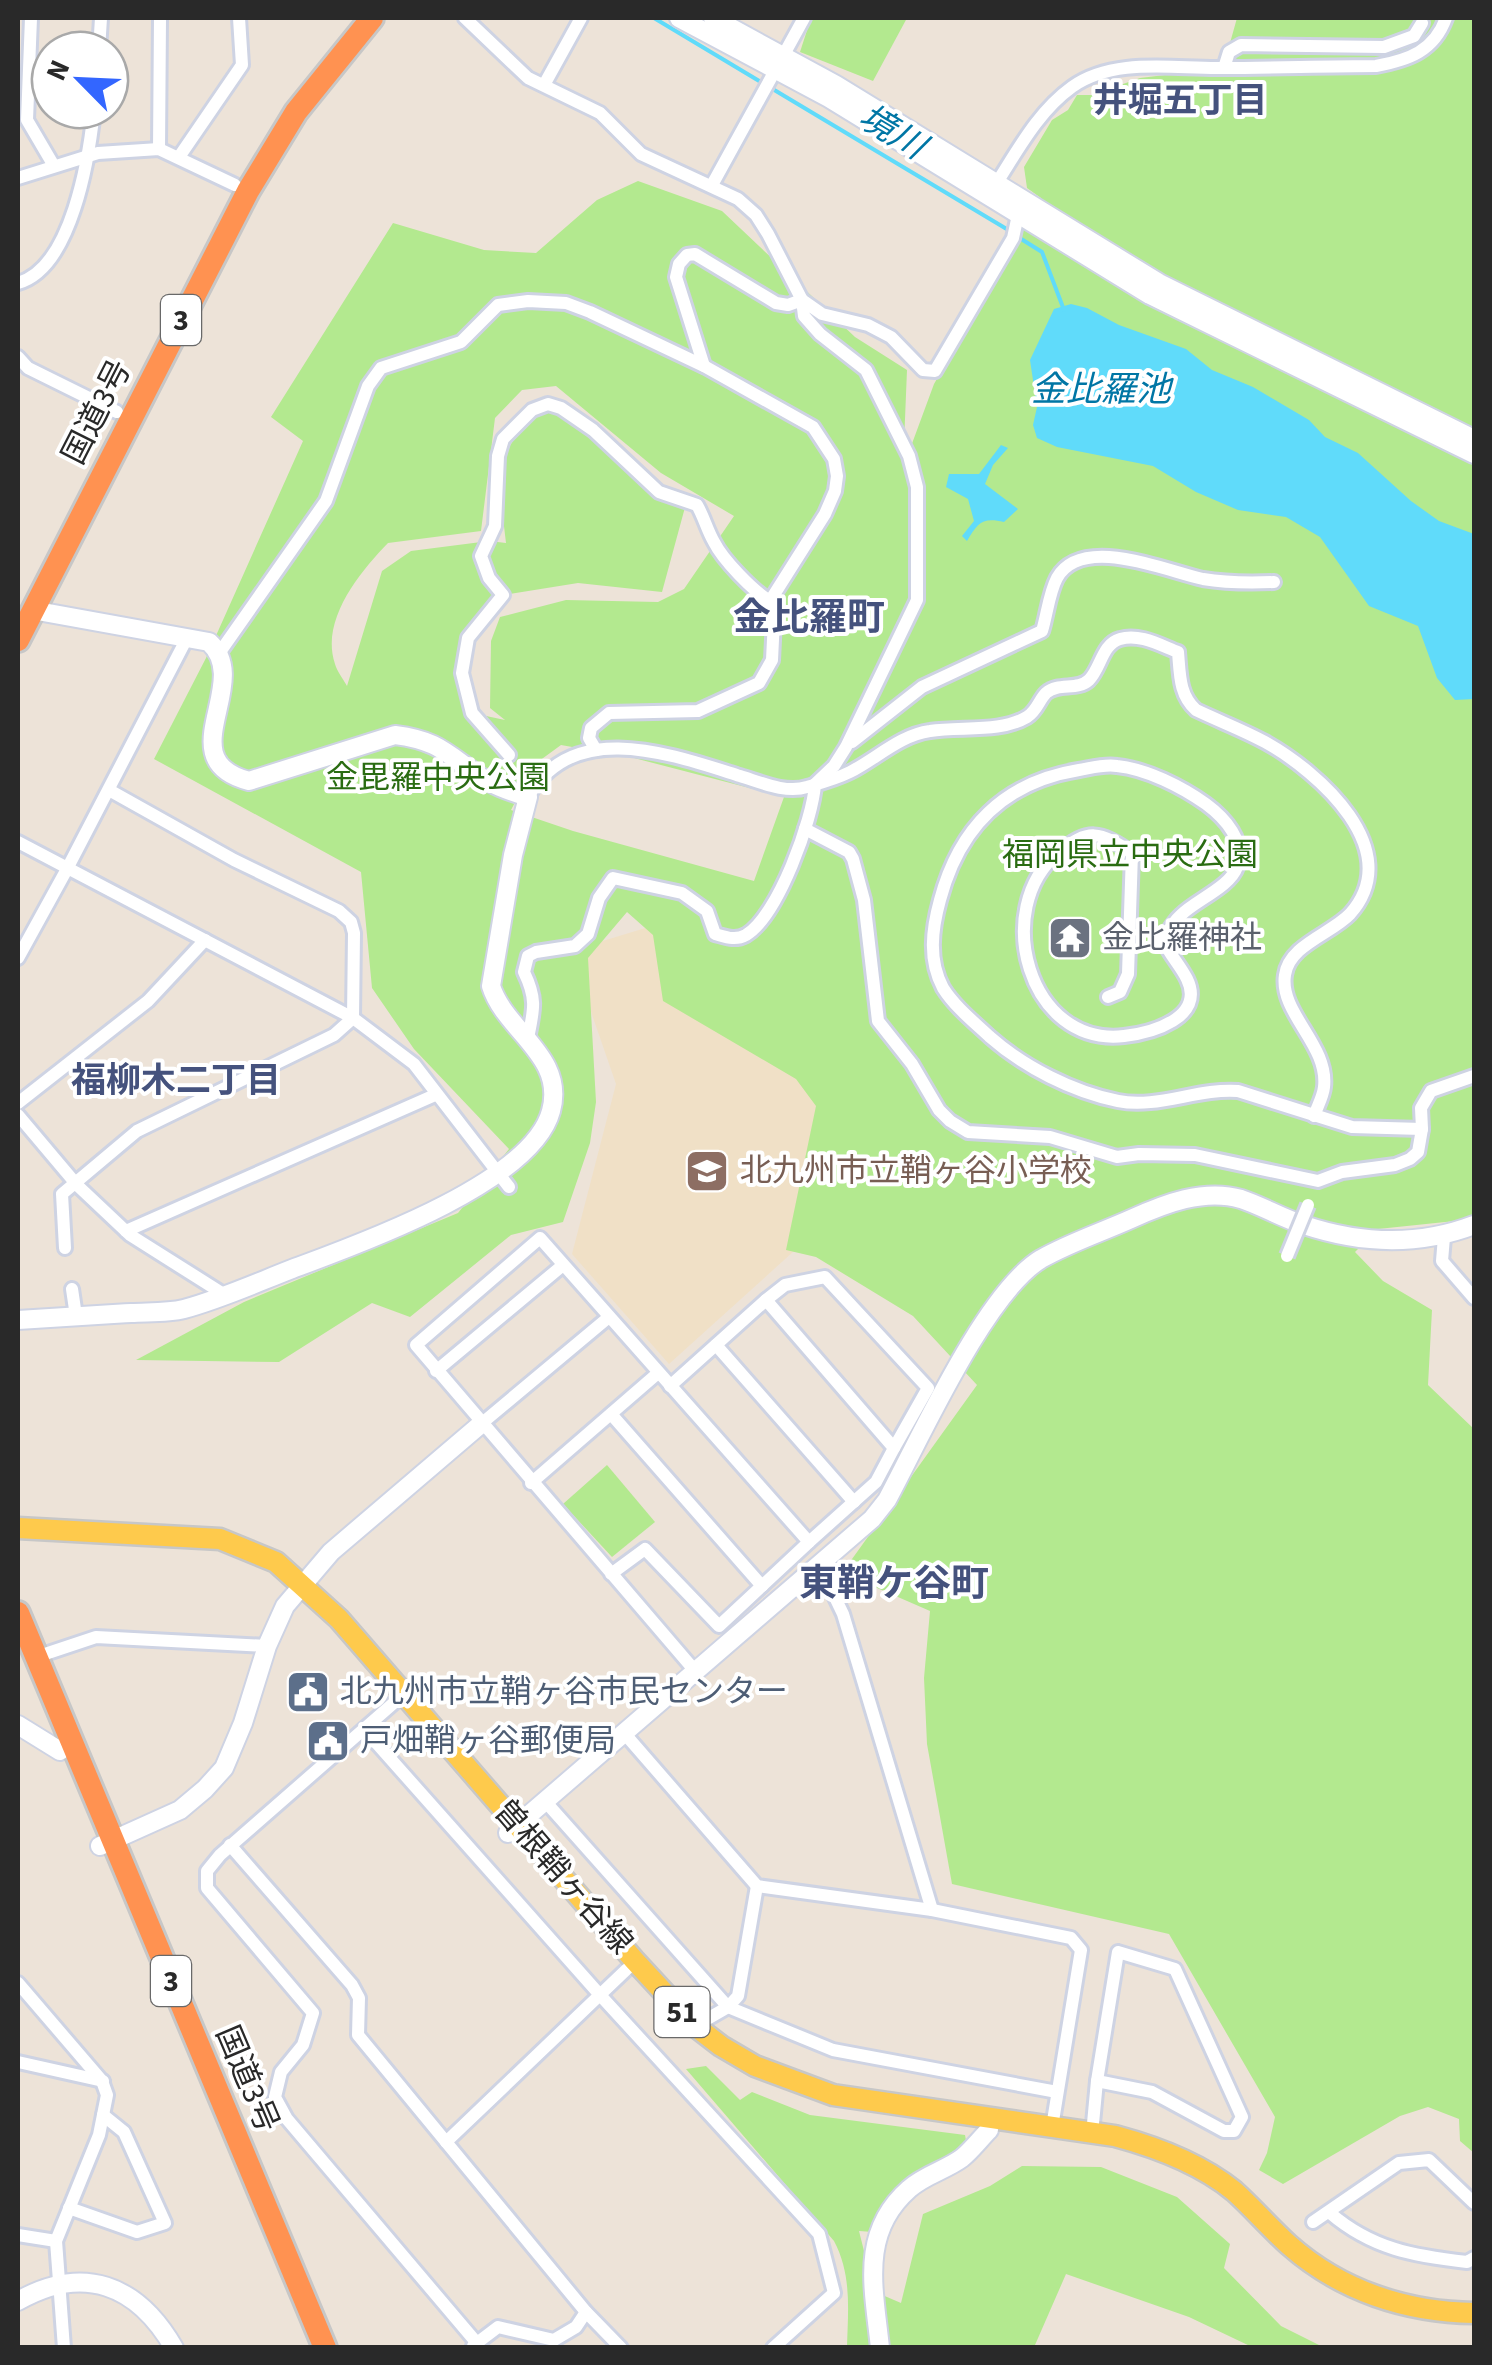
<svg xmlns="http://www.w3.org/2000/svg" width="1492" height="2365" viewBox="0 0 1492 2365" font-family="'Source Sans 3','Noto Sans JP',sans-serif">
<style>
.education{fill:#f0e0c6}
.green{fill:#b3e98f;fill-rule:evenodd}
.water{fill:#60dbfa}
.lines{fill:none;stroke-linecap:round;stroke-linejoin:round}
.stream{stroke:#60dbfa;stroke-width:4}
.street-casing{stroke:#ced3e3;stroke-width:18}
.secondary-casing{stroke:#ced3e3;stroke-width:22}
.primary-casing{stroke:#c7c7c7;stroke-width:25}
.highway-casing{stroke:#c7c7c7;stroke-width:28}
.street{stroke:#fff;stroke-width:12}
.secondary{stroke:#fff;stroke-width:18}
.primary{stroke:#feca4c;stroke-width:20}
.highway{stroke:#ff9251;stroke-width:22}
.street-bridge-casing{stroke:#ced3e3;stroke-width:18;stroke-linecap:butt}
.street-bridge{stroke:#fff;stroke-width:12}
.labels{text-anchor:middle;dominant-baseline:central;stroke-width:8;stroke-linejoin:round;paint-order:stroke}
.shield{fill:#fff;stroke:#696969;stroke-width:2.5}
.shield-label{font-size:30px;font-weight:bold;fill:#292929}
.street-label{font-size:32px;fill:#292929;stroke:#fff}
.park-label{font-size:32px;fill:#2a6c12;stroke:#fff}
.worship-label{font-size:32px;fill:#5b616d;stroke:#fff;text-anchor:start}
.education-label{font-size:32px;fill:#785e54;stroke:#fff;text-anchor:start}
.service-label{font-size:32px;fill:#4e5e75;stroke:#fff;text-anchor:start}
.neighbourhood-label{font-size:35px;font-weight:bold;fill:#45527d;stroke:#fff}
.water-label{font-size:35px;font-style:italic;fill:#0076a5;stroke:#fff}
.quarter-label{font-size:38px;font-weight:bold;fill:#45527d;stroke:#fff}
</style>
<rect width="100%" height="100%" fill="#ede3d8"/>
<path class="education" d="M665 922 838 1101 804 1242 669 1364 572 1254 616 1084 570 951Z"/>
<g class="green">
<path d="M811 18H907L873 81 800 52Z"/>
<path d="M1237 18H1474V1219L1378 1229 1355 1252 1383 1281 1432 1310 1428 1385 1474 1429V2153L1460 2141 1459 2119 1428 2107 1400 2116 1283 2184 1259 2170 1267 2153 1275 2117 1169 1934 952 1884 927 1744 924 1678 930 1611 852 1577 847 1566 977 1385 913 1316 816 1257 786 1250 816 1106 796 1079 663 1001 653 935 627 912 588 958 596 1102 590 1143 563 1222 511 1235 410 1317 372 1303 279 1362 136 1360 244 1302 458 1213 509 1149 414 1049 372 988 361 872 154 759 206 658 303 441 271 417 393 223 484 250 536 253 597 200 638 181 722 211 855 337 907 370 903 468 934 384 1041 198 1027 188 1024 167 1052 120 1068 110 1077 95H1092L1140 78 1223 68ZM556 386 661 473 734 516 684 589 658 602 566 600 500 617 491 641 490 708 505 720 472 713C455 649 462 645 503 595L578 583 662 592 687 500 659 492 561 408 532 410 497 467 506 543 489 541 411 551 382 571 347 686C343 679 337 671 335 664 320 620 360 572 388 543L481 531 495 418 522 390ZM561 745 634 758 784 797 754 881 573 831 511 810 535 764Z"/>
<path d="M607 1465 655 1522 612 1557 563 1504Z"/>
<path d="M706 2066 740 2100 752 2092 810 2115 965 2135 967 2146 873 2232 859 2231 865 2255 866 2288 901 2303 923 2214 990 2186 1022 2166 1101 2167 1177 2197 1230 2244 1224 2268 1281 2326 1323 2347H1252L1189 2317 1066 2274 1035 2345 1039 2347H847C848 2310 852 2275 834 2241L686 2069Z"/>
</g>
<g class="water">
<path d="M1071 304 1087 308 1119 325 1186 349 1212 370 1253 387 1309 420 1325 437 1358 453 1411 501 1439 521 1474 534V699L1455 700 1437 678 1418 626 1369 606 1320 537 1286 517 1238 510 1196 492 1153 466 1057 447 1037 438 1033 425 1037 407 1030 360 1054 309Z"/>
<path d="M1001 445 1008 448 993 465 985 484 1018 509 1004 522C982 517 978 523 967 541L962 536 974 521 968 499 946 487 949 474H979Z"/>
</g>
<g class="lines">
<g class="stream">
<path d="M654 18 1010 231"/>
<path d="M1018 237 1042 252 1064 310"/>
</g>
<g class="street-casing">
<g id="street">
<path d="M31 18 27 120 54 166"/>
<path d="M465 18 528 78 600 113 641 154 738 199 756 215 768 234 802 300 804 316 820 334 866 370 909 456 917 487V600L846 747 834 766 815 784C813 819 778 916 746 935 735 941 726 937 715 934L707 911 682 893 613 878 599 898 588 934 575 946 536 952 528 956 524 972C537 999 534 1009 528 1038"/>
<path d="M99 50 101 18"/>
<path d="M1224 68 1229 52 1241 45 1384 47 1414 36 1422 23"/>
<path d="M544 85 581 18"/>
<path d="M159 149 160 18"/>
<path d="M179 157 242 65 239 18"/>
<path d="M18 178 98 153 159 149 235 185"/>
<path d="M712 185 804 18"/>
<path d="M992 190C1016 154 1036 113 1072 87 1114 57 1174 69 1222 68 1274 68 1325 66 1376 66 1409 60 1434 51 1446 18"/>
<path d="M18 283C72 268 89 157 94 110"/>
<path d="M802 300 822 314 868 325 891 337 923 370 935 371 1013 238 1018 215"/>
<path d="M18 357 28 368 117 412"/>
<path d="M704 366 676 277 679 264 687 255 695 254 776 303 788 305 802 300"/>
<path d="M220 652 326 501 368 386 381 368 461 342 498 305 528 301 566 303 590 312 704 366 813 427 834 459 837 476 835 491 825 514 770 601 774 619 772 660 759 683 698 711 609 713 591 728 589 738 596 750"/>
<path d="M852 742 922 687 1042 631C1047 615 1049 593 1057 578 1082 534 1166 571 1203 579 1227 583 1250 583 1274 582"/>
<path d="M509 755 472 713 462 673 468 638 503 595 489 578 481 556 495 526 498 456 503 439 532 410 548 404 561 408 593 430 659 492 697 505C704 517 707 530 714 542 723 560 753 591 770 601"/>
<path d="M528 797C573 718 670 754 740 776 760 782 786 794 807 787 821 783 836 779 850 772 876 759 900 735 930 731 961 726 1000 733 1027 717 1037 711 1039 700 1046 693 1059 682 1077 691 1089 680 1101 668 1102 644 1120 639 1139 633 1160 645 1178 652 1180 674 1179 695 1196 710 1219 721 1243 730 1265 742 1319 772 1407 850 1350 914 1331 934 1289 945 1285 975 1279 1013 1329 1045 1324 1087 1323 1097 1317 1107 1314 1116"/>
<path d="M805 829 849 852 853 859 864 900 878 1021 912 1064 939 1110 950 1121 968 1132 1050 1137 1117 1157 1139 1154 1195 1155 1318 1181 1342 1172 1395 1165 1410 1159 1418 1152 1422 1129 1421 1108 1431 1091 1474 1076"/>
<path d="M18 842 353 1018 414 1064 509 1187"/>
<path d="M18 958 67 869 187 638"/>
<path d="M1108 997 1120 992 1128 974 1132 853C1099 831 1089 828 1058 853 991 908 1028 1047 1124 1036 1151 1033 1206 1018 1187 979 1180 965 1169 954 1163 940 1168 931 1173 922 1181 915 1196 900 1230 887 1237 867 1246 841 1225 818 1206 804 1182 787 1147 769 1117 766 1104 764 1091 768 1079 770 1004 782 959 828 940 900 932 929 928 960 943 988 955 1007 974 1022 990 1037 1024 1067 1073 1092 1118 1101 1157 1109 1198 1088 1238 1091L1352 1127 1422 1129"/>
<path d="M18 1103 148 1001 205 940"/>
<path d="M18 1115 77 1185 130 1235 225 1295"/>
<path d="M126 1231 435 1095"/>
<path d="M1444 1237 1442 1261 1474 1298"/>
<path d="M65 1248 62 1194 137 1131 334 1035 353 1018 354 933 351 922 339 911 234 860 109 790"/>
<path d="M72 1289 76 1316"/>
<path d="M766 1300 785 1285 825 1277 928 1388 894 1448"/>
<path d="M716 1345 854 1502"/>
<path d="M436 1371 563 1265"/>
<path d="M670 1386 766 1300 894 1448 876 1482 809 1542"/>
<path d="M611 1414 762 1586"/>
<path d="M481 1424 609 1317"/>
<path d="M531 1483 658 1373"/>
<path d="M820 1566 843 1614 932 1910"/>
<path d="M611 1574 645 1549 719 1626 809 1542 540 1238 416 1345 696 1672"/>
<path d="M36 1657 96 1637 267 1646"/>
<path d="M404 1694 220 1855 207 1871V1888L313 2013 303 2045 281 2072 275 2097 287 2119 476 2342"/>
<path d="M364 1729 600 1995 819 2234 834 2293 773 2348"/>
<path d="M625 1734 757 1886 932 1910 1071 1938 1081 1950 1052 2127"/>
<path d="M544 1800 728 2007 833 2050 1057 2092"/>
<path d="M230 1845 352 1985 359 1998 358 2035 586 2312 621 2348"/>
<path d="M1118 1952 1175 1969 1242 2117 1234 2131H1224L1152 2092 1097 2081Z"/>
<path d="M18 1983 102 2081 107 2095 99 2135 56 2241 64 2348"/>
<path d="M695 2026 728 2007 738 1996 757 1886"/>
<path d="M18 2062 103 2081"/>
<path d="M1092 2134 1097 2081"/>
<path d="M446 2142 627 1969"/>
<path d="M69 2208 137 2232 165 2223 124 2132 103 2115"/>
<path d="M1330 2213C1372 2249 1414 2256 1467 2262L1474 2258"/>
<path d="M1313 2222 1399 2163 1429 2160 1474 2203"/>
<path d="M18 2235 56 2241"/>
<path d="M473 2346 498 2327 554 2340 576 2327 586 2312"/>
</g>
</g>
<g class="secondary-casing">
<g id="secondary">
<path d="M679 18 829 98 1150 295 1474 454"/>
<path d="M713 18 836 85 1159 283 1474 439"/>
<path d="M18 1320C55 1318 93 1315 131 1313 149 1312 168 1313 184 1309 221 1299 256 1283 292 1269 357 1245 532 1183 551 1111 566 1056 505 1031 491 986L513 855 528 797C509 791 491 785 475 773 444 751 435 740 395 735L249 781C168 760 254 683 209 642L32 610"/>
<path d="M18 1725 60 1751"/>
<path d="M508 1833 872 1519 887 1500C920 1439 985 1293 1041 1259 1069 1243 1102 1232 1131 1219 1164 1204 1204 1188 1241 1199 1262 1206 1282 1218 1304 1225 1361 1244 1419 1246 1474 1225"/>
<path d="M100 1846 180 1810 205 1789 224 1768 243 1723 267 1646 285 1606 331 1552 481 1424"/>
<path d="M18 2301C83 2264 137 2284 174 2348"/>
<path d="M880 2348C874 2289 859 2233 909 2189 924 2175 946 2170 962 2158 972 2150 980 2139 989 2130"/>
</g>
</g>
<g class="primary-casing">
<path id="primary" d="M18 1528 220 1539 276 1562 339 1619 634 1960 695 2026 721 2046 755 2066 833 2095 1115 2136C1156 2147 1201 2164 1234 2191 1253 2208 1270 2228 1289 2245 1341 2291 1406 2312 1474 2313"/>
</g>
<g class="highway-casing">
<g id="highway">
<path d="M18 640 248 191 296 112 372 18"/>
<path d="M18 1613 325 2348"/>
</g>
</g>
<use href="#street" class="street"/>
<use href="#secondary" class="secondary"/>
<use href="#primary" class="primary"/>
<use href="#highway" class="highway"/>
<g class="street-bridge-casing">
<path id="street-bridge" d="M1287 1256 1308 1205"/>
</g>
<use href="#street-bridge" class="street-bridge"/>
</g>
<defs>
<g id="temple-square" transform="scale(2.25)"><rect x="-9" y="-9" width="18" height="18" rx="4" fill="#6b7280" stroke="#fff"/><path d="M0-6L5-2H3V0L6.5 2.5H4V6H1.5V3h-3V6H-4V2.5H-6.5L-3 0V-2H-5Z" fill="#fff"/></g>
<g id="school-square" transform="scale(2.25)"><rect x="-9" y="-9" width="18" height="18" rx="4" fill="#8d6e63" stroke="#fff"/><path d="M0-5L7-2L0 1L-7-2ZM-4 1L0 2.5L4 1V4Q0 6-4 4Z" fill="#fff"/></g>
<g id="civic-square" transform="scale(2.25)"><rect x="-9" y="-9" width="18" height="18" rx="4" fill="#5c6f8a" stroke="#fff"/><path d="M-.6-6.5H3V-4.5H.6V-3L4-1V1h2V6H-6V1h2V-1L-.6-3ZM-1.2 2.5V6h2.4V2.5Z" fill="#fff"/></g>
</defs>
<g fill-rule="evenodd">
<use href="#temple-square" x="1070" y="938"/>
<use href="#school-square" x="707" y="1171"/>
<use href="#civic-square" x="308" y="1692"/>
<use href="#civic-square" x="328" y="1741"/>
</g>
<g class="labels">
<g class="shield">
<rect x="161" y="295" width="40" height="50" rx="8"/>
<rect x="151" y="1956" width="40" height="50" rx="8"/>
<rect x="654.5" y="1987" width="55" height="50" rx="8"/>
</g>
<g class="shield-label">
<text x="181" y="320">3</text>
<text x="171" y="1981">3</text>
<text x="682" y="2012">51</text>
</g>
<g class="street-label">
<text transform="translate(97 412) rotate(-63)">国道3号</text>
<text transform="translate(563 1877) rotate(49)">曽根鞘ヶ谷線</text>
<text transform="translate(247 2079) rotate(67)">国道3号</text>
</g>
<g class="park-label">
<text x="438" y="778">金毘羅中央公園</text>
<text x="1130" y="855">福岡県立中央公園</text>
</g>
<g class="worship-label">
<text x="1102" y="938">金比羅神社</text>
</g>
<g class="education-label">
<text x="740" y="1171">北九州市立鞘ヶ谷小学校</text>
</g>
<g class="service-label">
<text x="340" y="1692">北九州市立鞘ヶ谷市民センター</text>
<text x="360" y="1741">戸畑鞘ヶ谷郵便局</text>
</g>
<g class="neighbourhood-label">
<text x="1180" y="101">井堀五丁目</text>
<text x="176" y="1081">福柳木二丁目</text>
</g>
<g class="water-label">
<text transform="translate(892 132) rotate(31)">境川</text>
<text x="1101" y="390">金比羅池</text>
</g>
<g class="quarter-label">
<text x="809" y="618">金比羅町</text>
<text x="894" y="1584">東鞘ケ谷町</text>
</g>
</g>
<rect width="1492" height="2365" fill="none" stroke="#292929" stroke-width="40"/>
<g transform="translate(80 80) rotate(294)"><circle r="48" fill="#ffffff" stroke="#a9a9a9" stroke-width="2.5"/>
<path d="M0-8L18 38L0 25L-18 38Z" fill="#3366ff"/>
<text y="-15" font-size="28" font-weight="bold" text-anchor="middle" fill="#292929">N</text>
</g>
</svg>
